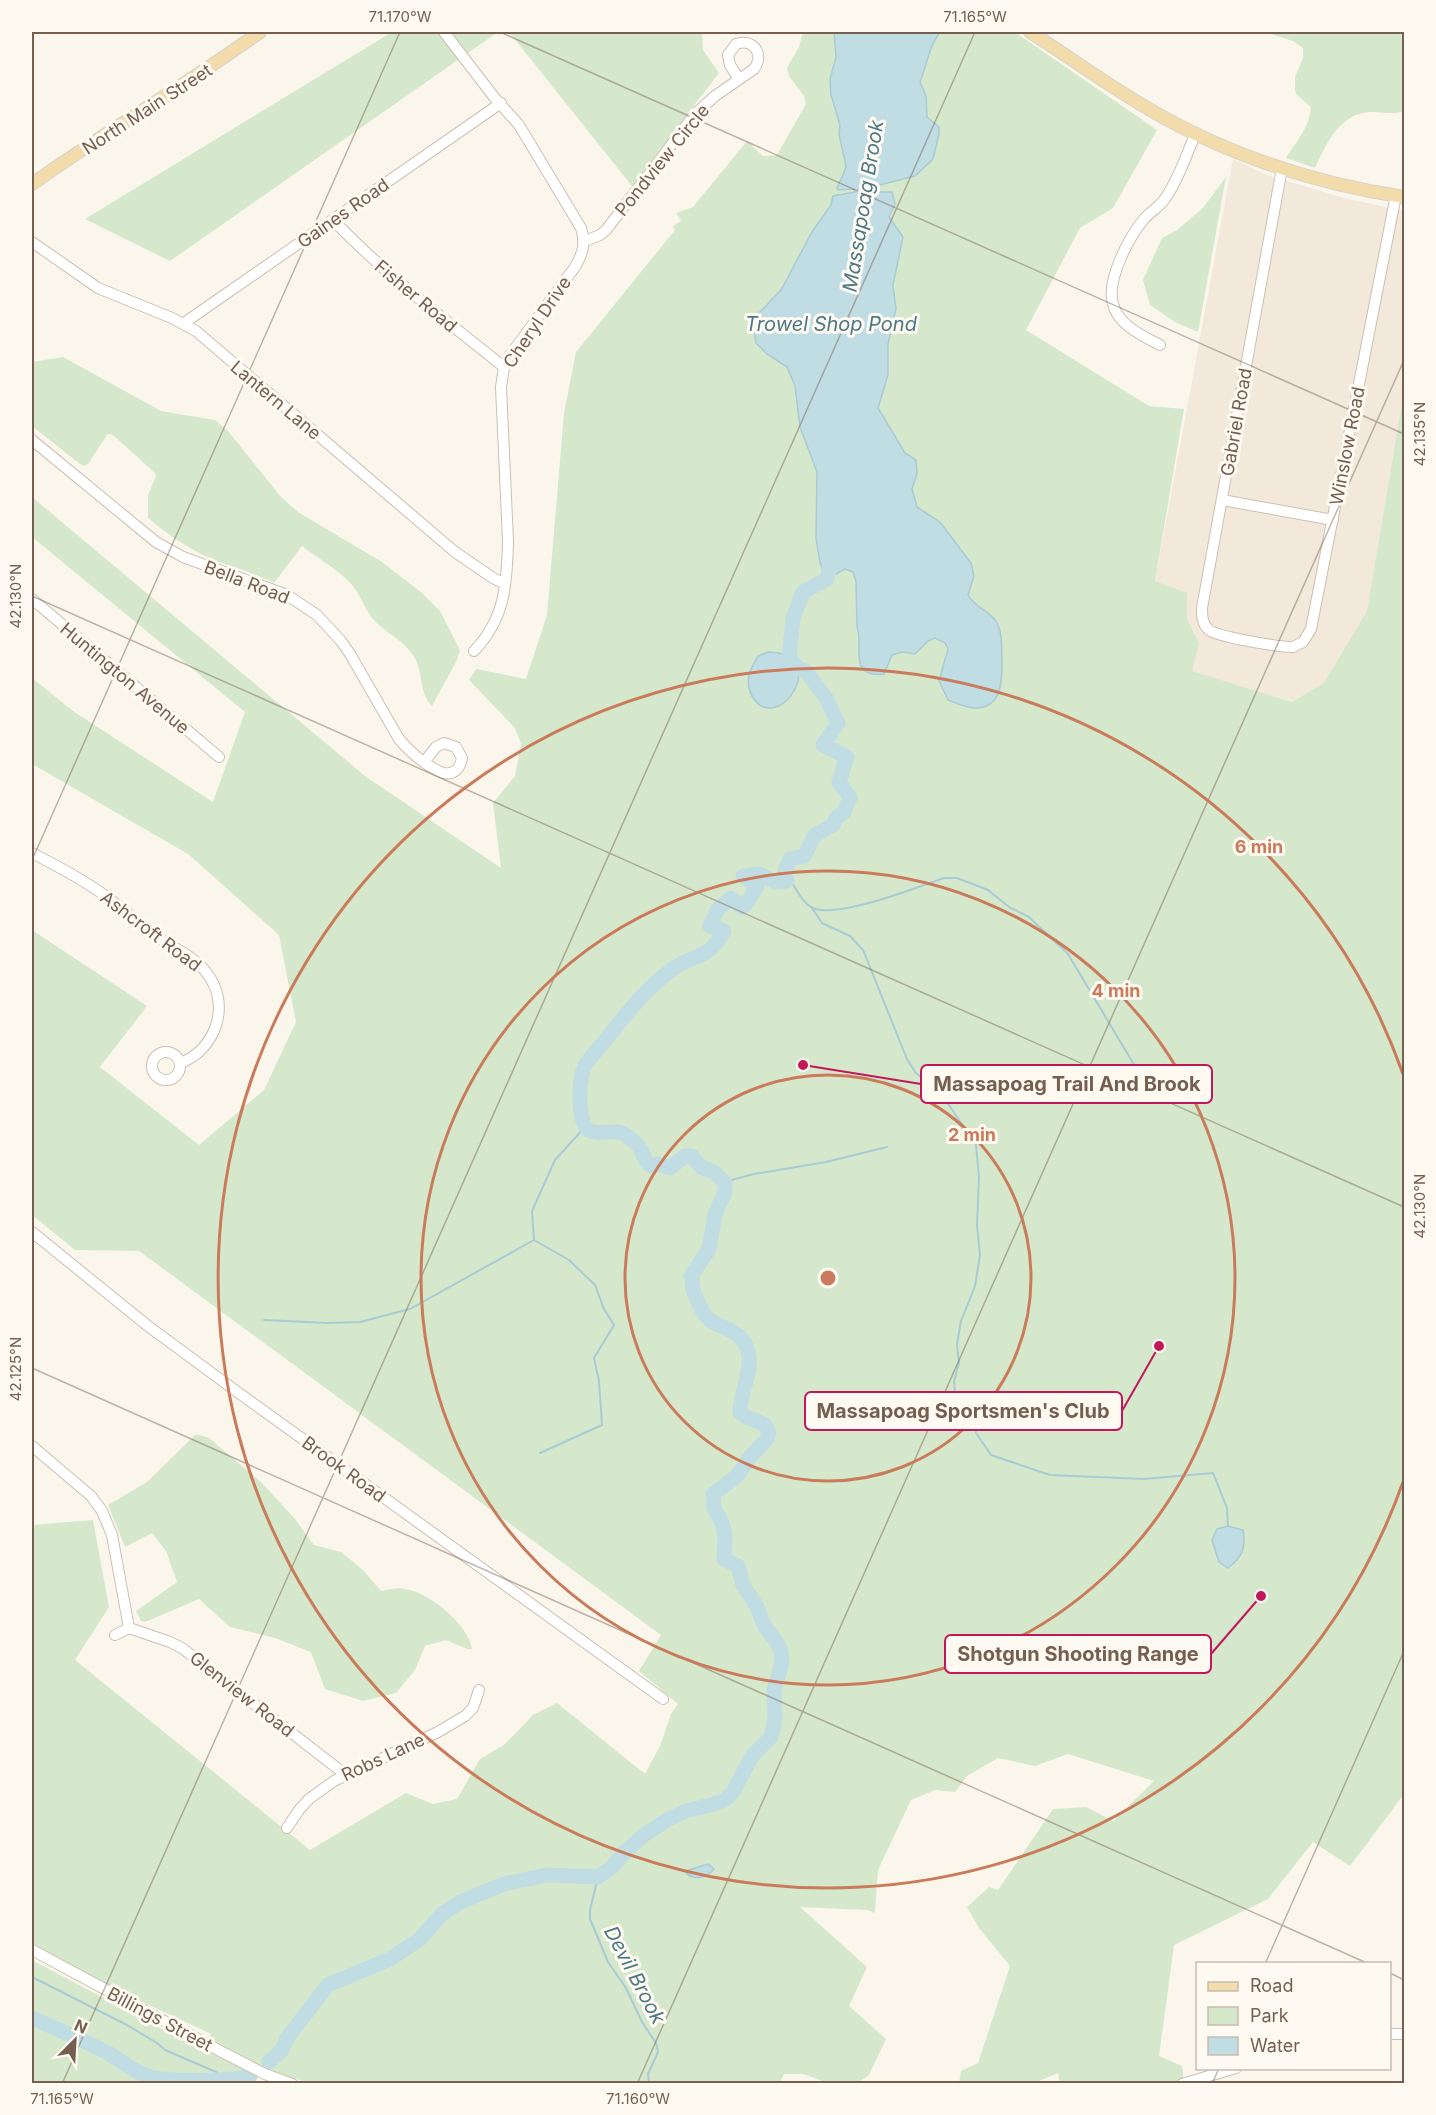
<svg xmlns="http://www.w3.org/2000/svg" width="1436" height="2115" viewBox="0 0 1436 2115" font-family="Inter,sans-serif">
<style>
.residential{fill:#f2e9db}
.green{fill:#d5e8cb}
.water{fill:#c1dde4;stroke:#a8cbd5;stroke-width:1.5}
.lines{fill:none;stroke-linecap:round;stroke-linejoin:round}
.stream{stroke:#a8cbd5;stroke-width:2}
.river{stroke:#c1dde4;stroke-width:15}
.minor-casing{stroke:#cdbfb2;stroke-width:12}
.major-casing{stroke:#d8d2ce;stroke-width:14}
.minor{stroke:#fff;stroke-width:10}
.major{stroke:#f3dcab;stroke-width:12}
.ticks{fill:none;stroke:#755f50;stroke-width:1.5;stroke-opacity:0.45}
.ring{fill:none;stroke:#ca7b5b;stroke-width:3}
.labels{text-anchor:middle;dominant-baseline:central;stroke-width:6;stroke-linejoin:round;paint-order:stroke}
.street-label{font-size:18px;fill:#755f50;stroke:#fefaf2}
.water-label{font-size:20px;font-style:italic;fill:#4c7985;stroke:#fefaf2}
.centre{fill:#ca7b5b;stroke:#fefaf2;stroke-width:3}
.ring-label{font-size:18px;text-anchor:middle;font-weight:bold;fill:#ca7b5b;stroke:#fefaf2;stroke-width:6;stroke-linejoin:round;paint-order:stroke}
.leader{fill:none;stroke:#c2185b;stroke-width:2}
.callout-dot{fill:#c2185b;stroke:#fefaf2;stroke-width:2}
.callout{fill:#fefaf2;stroke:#c2185b;stroke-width:2}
.callout-label{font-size:20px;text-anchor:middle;font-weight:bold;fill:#755f50}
.neatline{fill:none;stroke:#755f50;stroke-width:2}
.ticks-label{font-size:15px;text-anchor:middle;fill:#755f50}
</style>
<rect width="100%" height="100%" fill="#fbf6ec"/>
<path class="residential" d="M1233 159 1267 175 1344 198 1404 211V437L1352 720 1135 654 1155 581Z"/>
<g class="green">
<path d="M392 32H498L170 261 85 219Z"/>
<path d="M509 32H702L703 50 719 73 632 186Z"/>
<path d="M803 32H1015L1157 130 1113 208 1080 228 1026 330 1149 406 1184 409 1155 581 1187 593V619L1199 643 1192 671 1292 702 1324 683 1367 611 1404 392V1794L1350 1866 1313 1842 1268 1899 1174 1945 1159 2056 1182 2066 1184 2080 1166 2084 1060 2083 1058 2073 1034 2083H959L961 2071 978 2063 1010 1966 979 1928 967 1907 989 1887 998 1890 1053 1809 1086 1807 1113 1821 1154 1781 1068 1754 1035 1766 998 1758 967 1776 955 1792 935 1790 911 1800 878 1870 875 1913 867 1910 800 1907 867 1967 849 2006 886 2039 869 2075 857 2083H828L803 2074H784L779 2084H313L288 2077 263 2066 255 2083H32V1960L198 2048 211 2034 32 1950V1525L93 1520 109 1607 75 1660 310 1850 406 1793 433 1804 457 1799 480 1759 505 1744 533 1715 557 1703 645 1774 660 1746 671 1714 678 1704 639 1671 661 1635 139 1251 75 1250 32 1215V930L147 1006 100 1067 199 1145 264 1090 296 1022 279 935 188 854 32 764V678L73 711 213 802 245 712 32 537V497L365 776 501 868 493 803 515 776 521 744 515 728 469 680 476 669 526 679 547 615 564 413 576 352 675 230 673 226 681 221 676 213 693 207 747 141 763 156 777 155 806 104 804 96 789 76 787 68 799 47Z"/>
<path d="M1264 32H1404V111C1393 115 1383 112 1372 112 1340 112 1326 144 1315 168L1286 158C1297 140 1309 129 1311 107L1297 95 1295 90V77L1303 58V48L1293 41Z"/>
<path d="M1226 177 1198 332 1175 322 1150 305 1143 280 1162 238 1177 230 1203 208Z"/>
<path d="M63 357 161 411 215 420 228 431 281 497 298 512 382 562 422 593 440 611 460 650 456 662 432 706C418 692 424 671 413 655 402 639 384 632 372 618 365 609 361 596 353 586 339 570 319 559 302 546L274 583C256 574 240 569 221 563 195 553 169 536 148 518V495L156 476 155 473 114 436 110 434 107 435 88 464 84 466 80 464 32 426V362Z"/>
<path d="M196 1434 209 1438 263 1484 295 1519 314 1545 341 1552 363 1570 381 1591C389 1590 398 1587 405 1589 429 1592 468 1624 472 1649H467L446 1640 425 1646 415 1670 396 1693 363 1701 325 1689 311 1652 275 1638 230 1627 199 1599 145 1622 141 1621 136 1611 177 1582 166 1551 152 1533 125 1547 108 1505 147 1482Z"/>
</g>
<g class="water">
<path d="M834 32H940C929 47 927 64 920 82L926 96 927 117 939 127V134L933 159 915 176 868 188V192H892L895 204 889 217 903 237 893 285 896 309 888 344V375L878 408 905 453 916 460 917 474 912 489 917 507 940 522 971 563 974 576 968 595C976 609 992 612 997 623 1003 634 1001 647 1002 659 1002 679 1003 708 975 708 967 708 956 703 948 700L939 681 948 649 945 643 935 638 928 641 915 654 902 652 892 655 884 674C847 679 864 645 857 627L856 581 853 572 845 569 827 579 820 563 816 538 817 472 800 427 795 386 787 367 767 354 756 343 753 325 758 314 781 290 812 232 831 205 833 196 855 192 854 189 838 190 837 188 843 175 846 166 839 134 840 125 831 95 830 79 836 57Z"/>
<path d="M768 652C834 653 777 739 752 696 744 680 750 670 758 656Z"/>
<path d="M1228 1526 1243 1530C1246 1547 1243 1557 1228 1568L1219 1562 1212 1540 1217 1529Z"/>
<path d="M708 1864 714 1869C707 1878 692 1882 685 1871Z"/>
</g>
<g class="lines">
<g class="stream">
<path d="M785 870C792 881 801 903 813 908 837 919 918 887 944 878H957L988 890 1009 907 1029 917 1068 954 1133 1063 1152 1081 1154 1087"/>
<path d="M812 908 822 923 850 936 863 950 907 1059 915 1072 942 1095 976 1145 979 1177 977 1225 980 1255 975 1286 961 1321 957 1344 959 1363 954 1381 956 1407 976 1409V1433L991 1455 1050 1475 1144 1479 1213 1473 1227 1508 1228 1526"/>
<path d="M724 1182 754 1174 826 1162 887 1147"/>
<path d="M534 1240 569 1260 595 1285 604 1309 614 1325 594 1358 599 1381 602 1425 540 1453"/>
<path d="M264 1320 328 1323 360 1322 410 1309 534 1240 532 1211 555 1160 585 1127"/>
<path d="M598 1877 590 1910V1919L608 1962 626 1988 642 2022 656 2043 658 2052 648 2074 649 2084"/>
<path d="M32 1977 127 2025 157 2043 165 2050 216 2072 223 2079"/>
</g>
<g class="river">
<path d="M32 2018C57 2029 83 2040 108 2053 121 2061 133 2071 148 2076 165 2083 231 2081 250 2076"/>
<path d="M269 2062 282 2050 287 2038 328 1985 390 1959 420 1939 442 1914 460 1902 504 1884 547 1875 598 1877 612 1867 625 1852 644 1835 667 1820 686 1811 711 1805 725 1800 733 1792 752 1756 771 1737 775 1719 774 1690 782 1663 781 1651 776 1641 765 1627 757 1607 743 1585 738 1566 724 1559 725 1535 722 1523 714 1508 713 1494 737 1476 751 1456 767 1439 769 1433 764 1424 746 1417 740 1412C740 1393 751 1376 749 1356 745 1326 716 1330 706 1316 702 1311 695 1296 693 1290 692 1285 693 1281 691 1276L709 1249 715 1215 725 1192V1183L714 1172 701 1167 692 1156H685L670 1168 658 1164 651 1166C644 1161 645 1157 641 1150 638 1144 628 1136 622 1133 612 1129 600 1136 588 1130 577 1118 578 1077 586 1064 592 1055 600 1047 607 1038 627 1013 647 987 674 968 698 952 707 961 724 931L710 926 718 909 731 898 742 907 747 903 757 886 743 876 759 874 776 882 787 881 785 870 790 859 804 856 815 835 833 825 836 818 844 812 850 798 839 782 847 757 823 745 838 723 826 698 806 671 797 668 789 657 793 618 803 592 827 579 831 561"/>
</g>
<g class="minor-casing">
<g id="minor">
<path d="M444 32 494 97 519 125 581 228C586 244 583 253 575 267L508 358 504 367 501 387 508 541C507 584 505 619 474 651"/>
<path d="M1282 168 1202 608C1202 616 1202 624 1209 630 1218 637 1279 647 1293 647L1303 642 1311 629 1396 195"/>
<path d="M333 220C385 274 445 320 504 367"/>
<path d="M585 241 600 235 606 230 695 114 715 96 754 69C765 54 753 38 736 44L728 55 730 65 739 79"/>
<path d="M32 242 98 288 172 318 196 331 455 552 493 578 505 584"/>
<path d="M184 323 501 103"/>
<path d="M1160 345C1143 336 1118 325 1113 304 1106 280 1129 237 1144 219 1150 212 1159 207 1164 200 1178 181 1186 155 1196 133"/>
<path d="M32 440 156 542 183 557 287 595 317 615 341 641 350 654 399 739C411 753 426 766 443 773 454 775 460 769 462 758L456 747 444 743 436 747 424 762"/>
<path d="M1222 500 1333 520"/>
<path d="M32 599 219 757"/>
<path d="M32 853C59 867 86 881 111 900 126 911 139 924 154 935 171 947 193 955 206 972 232 1004 216 1050 180 1063"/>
<circle cx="166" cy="1066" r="14"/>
<path d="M32 1232 148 1326 232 1388 663 1699"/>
<path d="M32 1446 91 1496 102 1511 112 1535 129 1628 115 1635"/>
<path d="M129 1628 170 1642 182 1648 346 1775"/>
<path d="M287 1828 299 1810 309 1799 334 1781 438 1732 465 1716 473 1708 479 1690"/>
<path d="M32 1950 224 2053 265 2074 292 2084"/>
<path d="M1390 2034H1404"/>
<path d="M1182 2084 1236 2068"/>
</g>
</g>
<g class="major-casing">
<g id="major">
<path d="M1030 32C1065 54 1099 79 1134 100 1215 151 1310 183 1404 197"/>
<path d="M32 184C107 131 186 85 260 32"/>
</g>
</g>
<use href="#minor" class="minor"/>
<use href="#major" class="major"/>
</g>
<path class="ticks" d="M500 32 1404 434M32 596 1404 1207M32 860 400 32M32 1368 1369 1964M1265 1964 1404 1651M1390 1973 1404 1980M62 2084 975 32M637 2084 1404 360M1212 2084 1219 2068"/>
<g class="ring">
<circle cx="828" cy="1278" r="203"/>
<circle cx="828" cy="1278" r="407"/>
<path d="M1403 1482A610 610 0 1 1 1403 1074"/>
</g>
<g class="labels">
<g class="street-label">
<text transform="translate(147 109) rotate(-33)">North Main Street</text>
<text transform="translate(662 160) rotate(-51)">Pondview Circle</text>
<text transform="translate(343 213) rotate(-35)">Gaines Road</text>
<text transform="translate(416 296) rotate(40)">Fisher Road</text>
<text transform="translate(537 322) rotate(-56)">Cheryl Drive</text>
<text transform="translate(276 400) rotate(40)">Lantern Lane</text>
<text transform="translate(1236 422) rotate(-80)">Gabriel Road</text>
<text transform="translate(1347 446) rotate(-79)">Winslow Road</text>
<text transform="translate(247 582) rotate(21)">Bella Road</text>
<text transform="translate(125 678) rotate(40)">Huntington Avenue</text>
<text transform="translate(151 931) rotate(37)">Ashcroft Road</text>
<text transform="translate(344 1469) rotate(36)">Brook Road</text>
<text transform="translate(242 1694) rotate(38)">Glenview Road</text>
<text transform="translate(383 1757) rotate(-25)">Robs Lane</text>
<text transform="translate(160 2019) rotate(28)">Billings Street</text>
</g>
<g class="water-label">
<text transform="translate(863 206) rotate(-81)">Massapoag Brook</text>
<text x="831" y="324">Trowel Shop Pond</text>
<text transform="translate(635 1975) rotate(62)">Devil Brook</text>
</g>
</g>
<circle cx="828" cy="1278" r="9" class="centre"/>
<g class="ring-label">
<text x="1259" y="853">6 min</text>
<text x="1116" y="997">4 min</text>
<text x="972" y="1141">2 min</text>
</g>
<path class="leader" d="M803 1065L921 1084M1159 1346L1122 1411M1261 1596L1211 1654"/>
<g class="callout-dot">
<circle cx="803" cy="1065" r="6"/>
<circle cx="1159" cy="1346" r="6"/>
<circle cx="1261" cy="1596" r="6"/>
</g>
<g class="callout">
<rect x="921" y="1065" width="291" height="38" rx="6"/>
<rect x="805" y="1392" width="317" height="38" rx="6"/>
<rect x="945" y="1635" width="266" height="38" rx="6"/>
</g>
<g class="callout-label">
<text x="1067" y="1091">Massapoag Trail And Brook</text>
<text x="963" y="1418">Massapoag Sportsmen's Club</text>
<text x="1078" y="1661">Shotgun Shooting Range</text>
</g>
<rect width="1436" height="2115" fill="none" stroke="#fefaf2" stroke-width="66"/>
<rect x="1196" y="1962" width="195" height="108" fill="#fefaf2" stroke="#c7bcb1" stroke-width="1.5"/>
<rect x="1208" y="1982" width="30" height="9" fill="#f3dcab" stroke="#c7bcb1" stroke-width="1.5"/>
<text x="1250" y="1992" font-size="18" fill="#755f50">Road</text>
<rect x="1208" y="2007" width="30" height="18" fill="#d5e8cb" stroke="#c7bcb1" stroke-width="1.5"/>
<text x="1250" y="2022" font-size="18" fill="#755f50">Park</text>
<rect x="1208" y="2037" width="30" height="18" fill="#c1dde4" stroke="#c7bcb1" stroke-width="1.5"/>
<text x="1250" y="2052" font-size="18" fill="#755f50">Water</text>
<g transform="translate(75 2040) rotate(24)" stroke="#fefaf2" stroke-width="4.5" paint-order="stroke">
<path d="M0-4.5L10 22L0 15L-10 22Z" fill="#755f50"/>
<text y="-9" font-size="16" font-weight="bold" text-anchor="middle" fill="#755f50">N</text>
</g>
<rect x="33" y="33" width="1370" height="2049" class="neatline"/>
<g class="ticks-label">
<text x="400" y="22">71.170°W</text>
<text x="975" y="22">71.165°W</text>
<text transform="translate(1420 434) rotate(-90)" y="5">42.135°N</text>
<text transform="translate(16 596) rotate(-90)" y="5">42.130°N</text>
<text transform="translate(1420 1206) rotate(-90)" y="5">42.130°N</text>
<text transform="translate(16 1369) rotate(-90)" y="5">42.125°N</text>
<text x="62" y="2104">71.165°W</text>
<text x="638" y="2104">71.160°W</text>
</g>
</svg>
